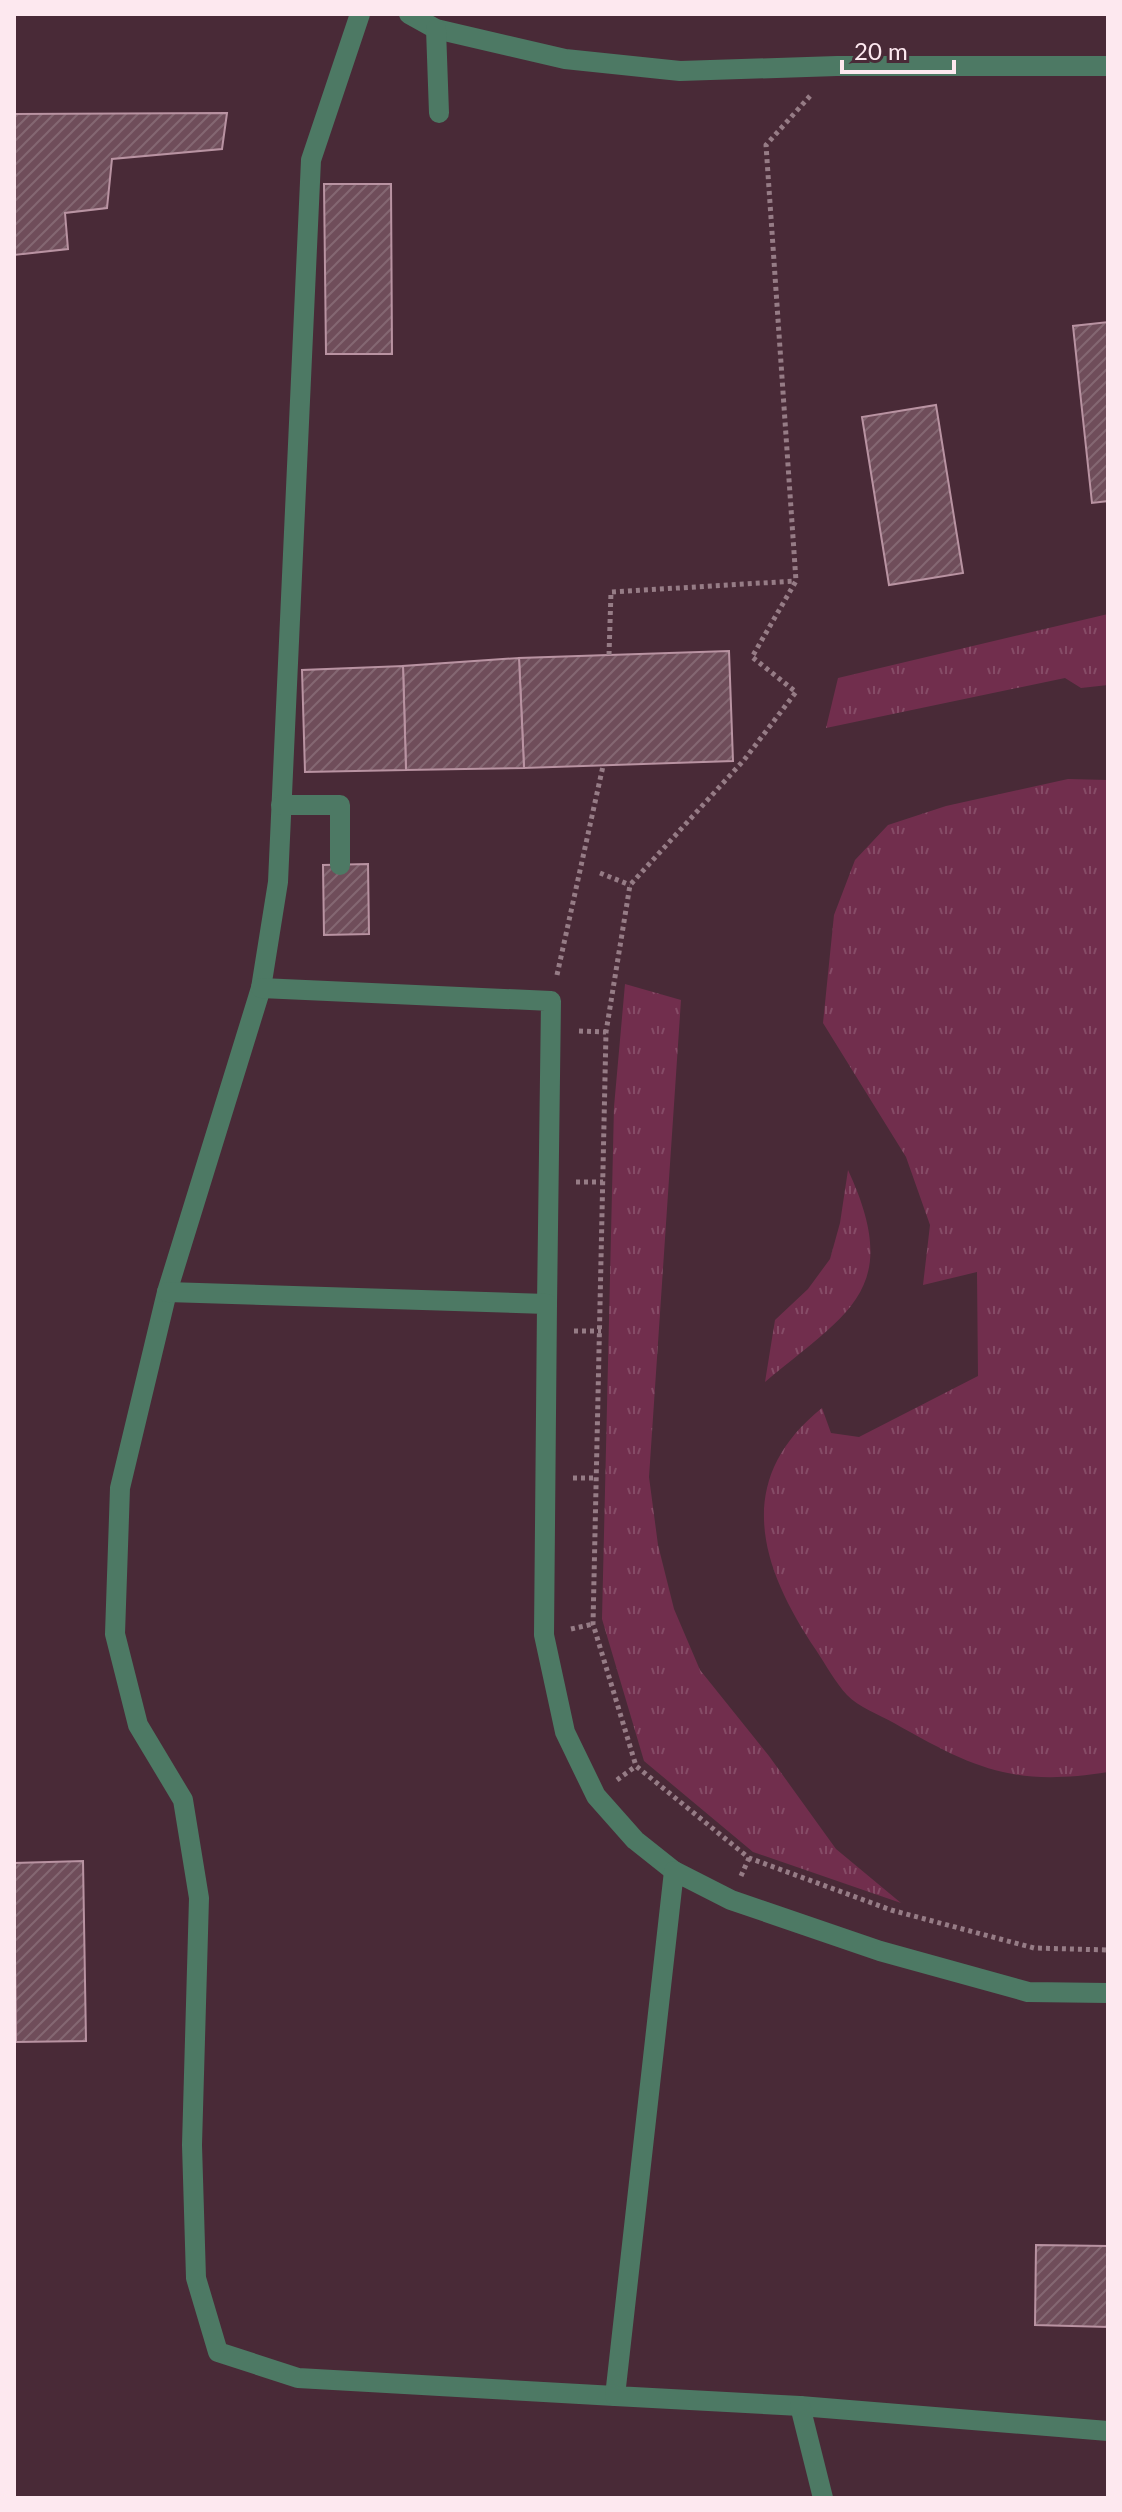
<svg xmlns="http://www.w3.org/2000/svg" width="1122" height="2512" viewBox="0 0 1122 2512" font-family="Lato,sans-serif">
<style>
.grass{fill:url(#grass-tufts)}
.building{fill:url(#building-hatch);stroke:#b993a2;stroke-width:2}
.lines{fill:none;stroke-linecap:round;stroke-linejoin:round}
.path{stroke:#967c86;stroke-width:5;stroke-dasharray:4 4;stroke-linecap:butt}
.service{stroke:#4d7964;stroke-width:20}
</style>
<defs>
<pattern id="grass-tufts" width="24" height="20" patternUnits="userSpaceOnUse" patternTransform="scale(2)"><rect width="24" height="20" fill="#712e4d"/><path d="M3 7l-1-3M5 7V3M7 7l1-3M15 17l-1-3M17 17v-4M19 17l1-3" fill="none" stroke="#864c67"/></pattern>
<pattern id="building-hatch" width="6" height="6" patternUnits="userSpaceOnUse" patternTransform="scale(2)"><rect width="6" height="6" fill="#6f4d5a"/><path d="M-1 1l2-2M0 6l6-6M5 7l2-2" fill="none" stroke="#846772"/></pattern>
</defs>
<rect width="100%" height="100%" fill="#492a37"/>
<g class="grass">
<path d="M1108 614V685L1081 688 1065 678 826 728 838 678Z"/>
<path d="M1068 779 1108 780V1772C1014 1787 975 1769 894 1723 880 1715 858 1707 847 1695 835 1682 826 1665 816 1650 760 1567 732 1480 822 1408L831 1433 859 1437 978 1376 977 1272 923 1285 930 1225 906 1157 823 1023 834 915 855 860 888 825 946 806Z"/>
<path d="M625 984 681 1000 649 1477 658 1545 674 1609 700 1670 769 1756 836 1849 901 1903 753 1852 644 1761 602 1619 614 1107Z"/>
<path d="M848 1170C903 1289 850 1311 765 1382L775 1320 808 1289 830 1259 840 1223Z"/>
</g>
<g class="building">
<path d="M227 113 222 149 112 159 107 208 65 213 68 249 14 255V114Z"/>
<path d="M324 184H391L392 354H326Z"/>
<path d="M1108 322V501L1092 503 1073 326Z"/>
<path d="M936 405 963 573 889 585 862 417Z"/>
<path d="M729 651 733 761 524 768 519 658Z"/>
<path d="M519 658 524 768 406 770 403 666Z"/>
<path d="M403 666 406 770 305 772 302 670Z"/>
<path d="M368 864 369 934 324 935 323 865Z"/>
<path d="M83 1861 86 2041 16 2042 14 1863Z"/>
<path d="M1036 2245 1108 2246V2327L1035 2325Z"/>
</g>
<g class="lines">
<g class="path">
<path d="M810 96 766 145 796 581 752 657 796 692 744 760 630 885 606 1032 593 1624 636 1766 749 1858 891 1910 1034 1948 1108 1950"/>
<path d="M609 655 611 592 795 581"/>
<path d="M600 873 630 885"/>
<path d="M557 975 603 766"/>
<path d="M579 1031 606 1032"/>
<path d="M576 1182H603"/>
<path d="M574 1331H601"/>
<path d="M573 1478H596"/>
<path d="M571 1629 593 1624"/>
<path d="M617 1780 636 1766"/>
<path d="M741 1876 749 1858"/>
</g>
<g class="service">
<path d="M360 14 311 160 278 882 261 988 167 1292 120 1488 115 1634 138 1725 183 1800 199 1898 192 2145 196 2278 218 2352 298 2378 615 2396"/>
<path d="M409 14 436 29 565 59 680 71 837 66H1108"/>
<path d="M436 29 439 113"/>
<path d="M281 805H340V865"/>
<path d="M261 988 551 1001 547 1304"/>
<path d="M167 1292 547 1304 544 1635 565 1732 596 1796 635 1840 674 1871"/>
<path d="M1108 1993 1028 1992 880 1951 731 1900 674 1871 615 2396 800 2406 1108 2431"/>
<path d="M800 2406 823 2498"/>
</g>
</g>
<rect width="1122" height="2512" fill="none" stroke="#fde8ef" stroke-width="32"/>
<path d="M842 60v12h112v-12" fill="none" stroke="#fde8ef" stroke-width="4"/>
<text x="854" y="60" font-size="24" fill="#fde8ef" stroke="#492a37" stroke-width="6" paint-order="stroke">20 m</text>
</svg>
